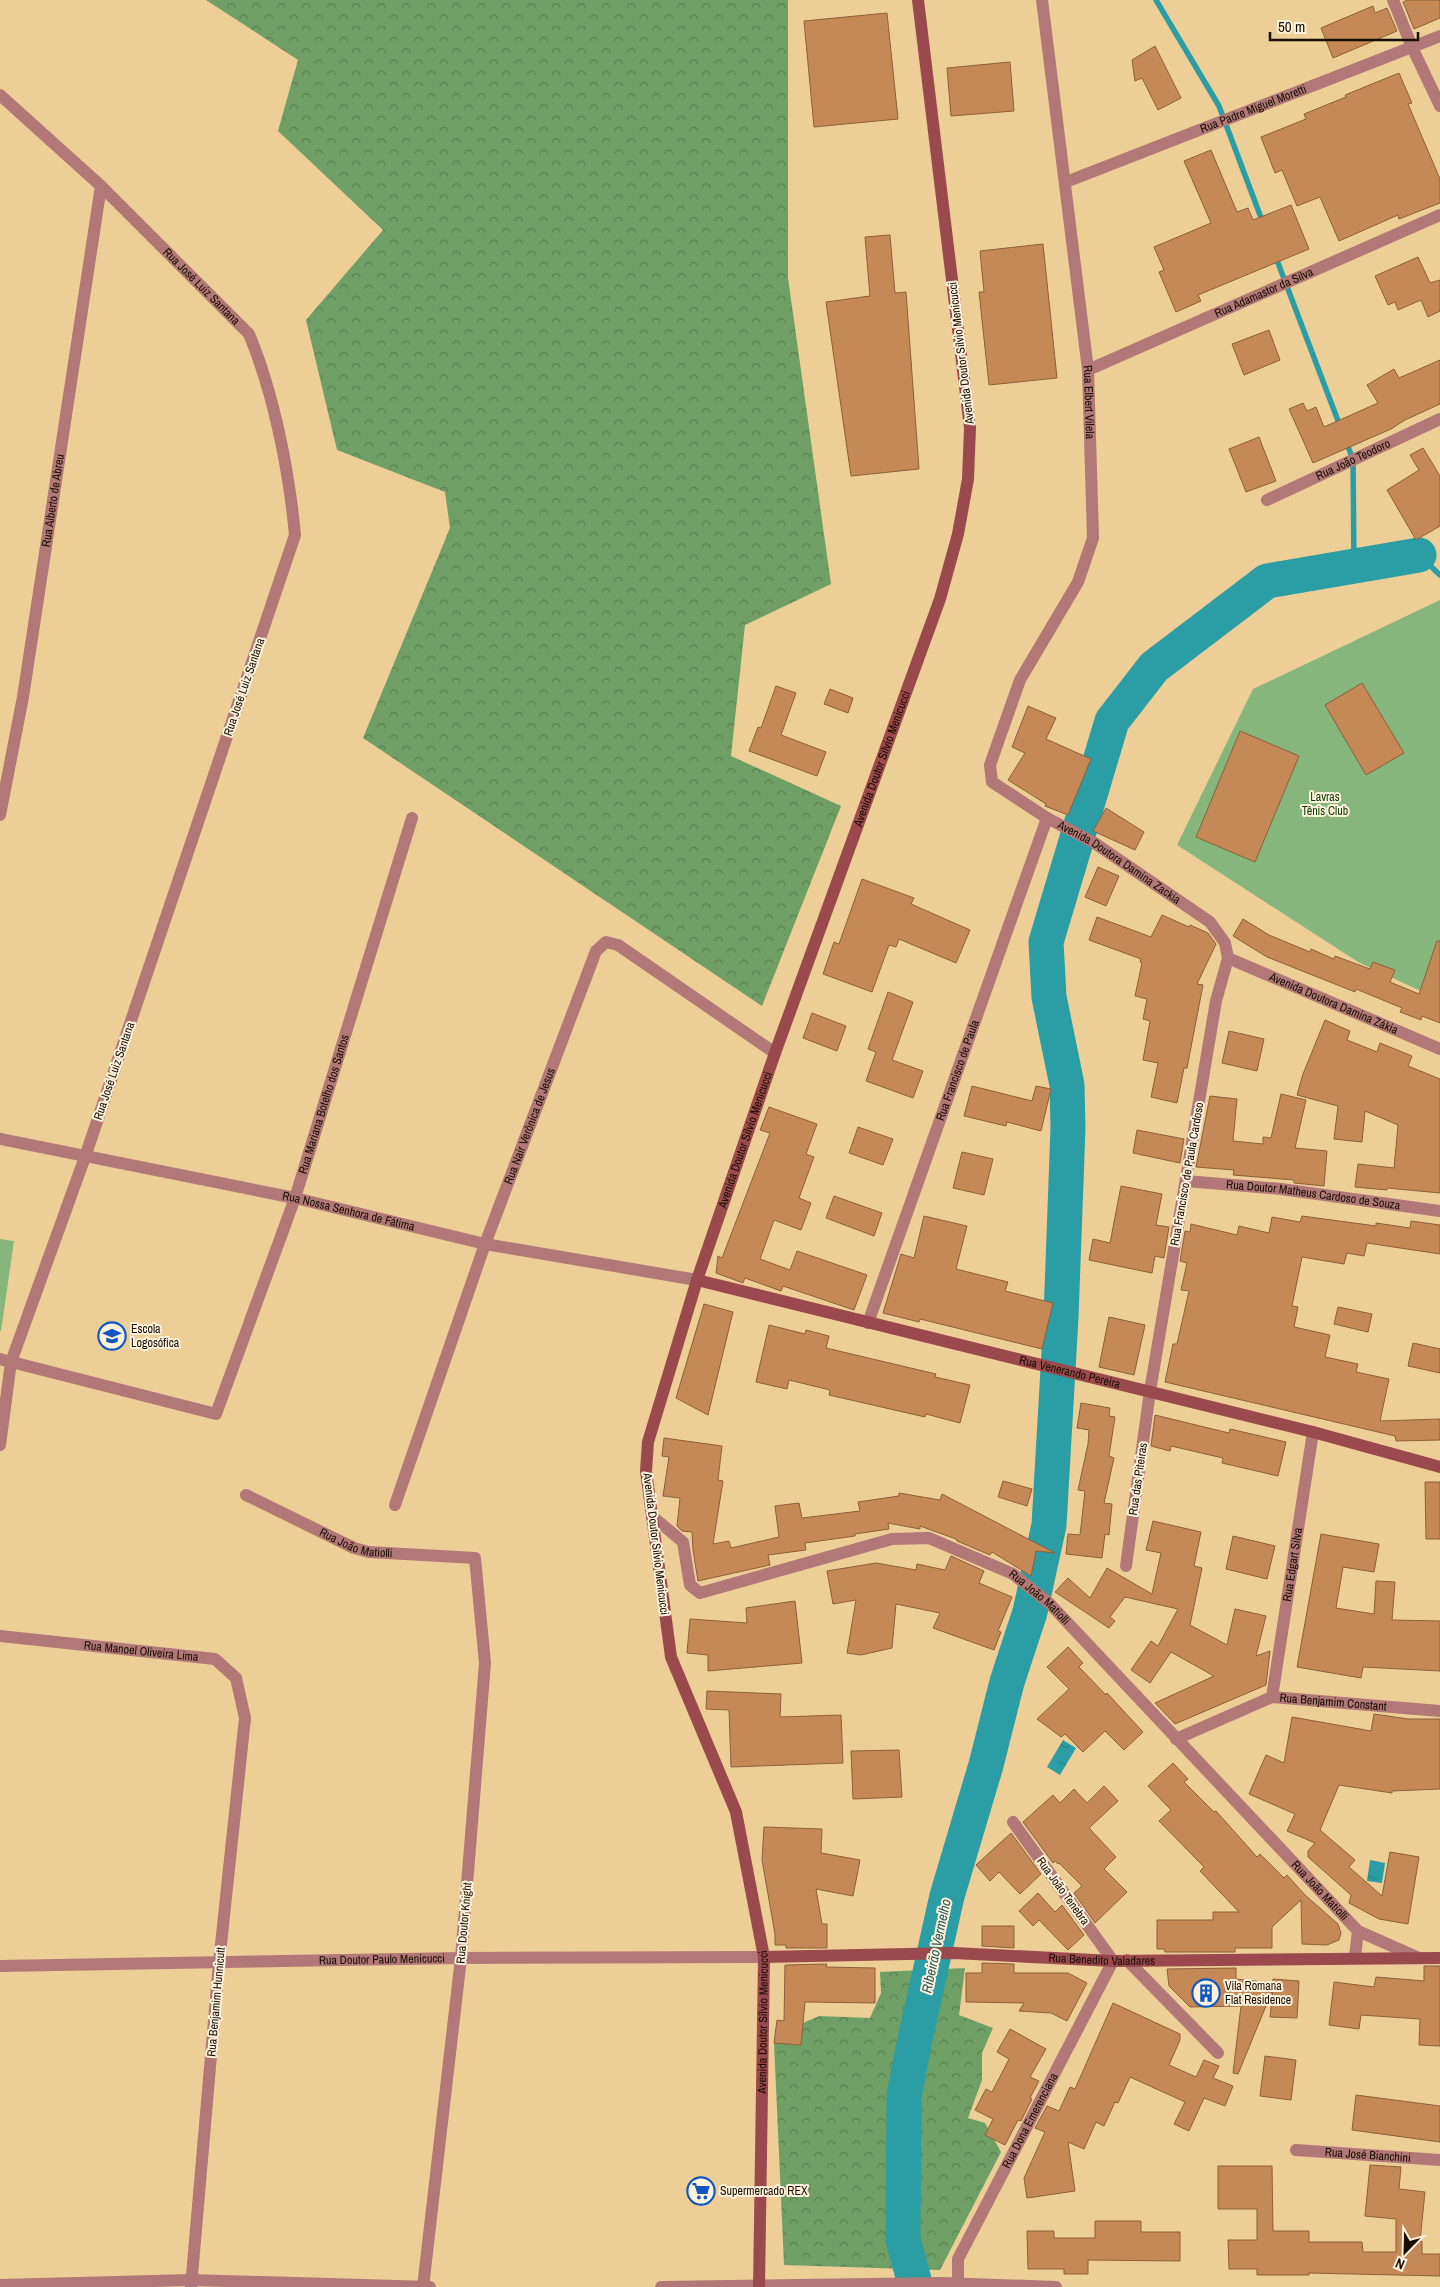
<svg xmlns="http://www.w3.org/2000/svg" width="1440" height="2287" viewBox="0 0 1440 2287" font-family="'Archivo Narrow',sans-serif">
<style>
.forest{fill:url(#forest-crowns)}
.green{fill:#87b67d}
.water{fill:url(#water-ripples)}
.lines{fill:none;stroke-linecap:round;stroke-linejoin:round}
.stream{stroke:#2a9ea4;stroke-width:5.5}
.river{stroke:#2a9ea4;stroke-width:35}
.building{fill:#c58957;stroke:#8c5f39}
.minor{stroke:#b17877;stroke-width:12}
.tertiary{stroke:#b17877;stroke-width:12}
.secondary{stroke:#9a4a4c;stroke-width:12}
.labels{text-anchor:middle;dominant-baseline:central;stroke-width:4;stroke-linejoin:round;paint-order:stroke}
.street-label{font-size:12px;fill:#180d00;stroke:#fff2dc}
.park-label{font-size:12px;fill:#083b00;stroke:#fff2dc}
.poi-label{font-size:12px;fill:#180d00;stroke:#fff2dc;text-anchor:start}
.water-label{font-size:14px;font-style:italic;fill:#29585b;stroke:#fff2dc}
</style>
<defs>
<pattern id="forest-crowns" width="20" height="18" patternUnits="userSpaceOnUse" patternTransform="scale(1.25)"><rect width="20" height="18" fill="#6f9f65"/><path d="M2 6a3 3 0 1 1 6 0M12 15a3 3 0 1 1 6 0" fill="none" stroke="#5a8051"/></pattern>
<pattern id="water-ripples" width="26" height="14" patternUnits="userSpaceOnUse" patternTransform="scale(1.25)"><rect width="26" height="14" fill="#2a9ea4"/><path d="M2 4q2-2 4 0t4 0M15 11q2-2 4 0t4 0" fill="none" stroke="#237f83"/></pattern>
</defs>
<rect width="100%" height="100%" fill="#eece97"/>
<g class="forest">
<path d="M206 0H788V278L831 584 745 625 731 756 841 806 762 1006 363 738 450 528 445 492 337 450 306 320 383 230 278 131 298 60Z"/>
<path d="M965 1968 959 2015 993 2028 982 2053V2080L968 2118 985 2123 1001 2152 940 2270 784 2265 774 2043 801 2045 803 2023 819 2016 870 2018 881 1993 880 1972Z"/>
</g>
<g class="green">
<path d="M1440 600V1000L1358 962 1177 845 1253 689Z"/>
<path d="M0 1239 14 1241 1 1331H0Z"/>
</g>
<g class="water">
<path d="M1063 1740 1076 1748 1060 1775 1047 1767Z"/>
<path d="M1370 1860 1385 1863 1382 1883 1367 1881Z"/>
</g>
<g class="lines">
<g class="stream">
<path d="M1156 0 1219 106 1263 223"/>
<path d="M1275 255 1340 426"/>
<path d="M1346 442 1353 459 1354 566"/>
<path d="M1419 555 1440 575"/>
</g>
<path class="river" d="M916 2287 903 2240 904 2096 915 2039 947 1896 986 1765 1007 1682 1030 1612 1049 1525 1061 1317 1068 1128 1067 1085 1049 997 1046 942 1112 721 1154 667 1267 581 1419 555"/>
</g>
<g class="building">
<path d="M1407 0H1440V18L1414 29 1403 2Z"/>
<path d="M1373 6 1375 13 1387 8 1397 31 1333 58 1321 28Z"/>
<path d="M887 13 898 119 814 127 804 21Z"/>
<path d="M1155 46 1181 98 1158 110 1142 78 1135 81 1132 60Z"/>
<path d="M1010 62 1014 111 951 116 947 68Z"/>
<path d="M1399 73 1412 103 1408 104 1440 179V203L1399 219 1398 215 1339 241 1320 197 1297 206 1282 170 1275 173 1261 137 1306 119 1304 114 1346 97 1345 95Z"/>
<path d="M1211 150 1237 212 1248 208 1253 220 1291 205 1309 249 1198 295 1201 301 1176 312 1159 272 1164 270 1154 247 1211 223 1184 161Z"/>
<path d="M890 235 895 293 906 292 919 469 851 476 826 302 870 296 865 237Z"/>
<path d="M1043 244 1057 378 989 385 979 292H984L980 251Z"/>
<path d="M1418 257 1430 283 1440 280V311L1428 317 1421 300 1398 310 1395 302 1388 305 1375 276Z"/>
<path d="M1269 330 1280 360 1244 375 1232 344Z"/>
<path d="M1440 360V404L1405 420 1391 429 1313 463 1289 409 1303 403 1307 411 1316 407 1324 427 1378 403 1367 385 1394 369 1399 378Z"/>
<path d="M1259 437 1276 481 1246 492 1229 449Z"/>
<path d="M1423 448 1440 476V526L1416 540 1387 490 1419 470 1410 455Z"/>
<path d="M1362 683 1404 753 1366 775 1325 705Z"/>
<path d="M776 686 796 693 781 735 826 752 817 776 749 751 758 727 761 728Z"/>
<path d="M830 689 853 698 848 713 824 704Z"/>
<path d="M1028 706 1056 718 1046 739 1091 759 1068 815 1045 806 1046 804 1008 780 1025 753 1012 747Z"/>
<path d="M1240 731 1299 756 1255 862 1196 837Z"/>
<path d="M1106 808 1144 832 1135 850 1093 831Z"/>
<path d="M1098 867 1119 876 1106 906 1085 897Z"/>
<path d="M862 879 914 898 911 904 970 930 956 963 899 939 896 947 889 945 872 992 823 974 834 942 839 944Z"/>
<path d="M1162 915 1189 927 1190 925 1208 933 1216 944 1197 984 1203 985 1187 1068H1184L1177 1103 1151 1097 1158 1063 1143 1060 1150 1021 1143 1019 1147 999 1135 996 1142 963 1140 962 1141 959 1089 940 1097 917 1151 937Z"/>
<path d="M1243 919 1269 935 1310 952 1311 949 1334 959 1335 956 1370 969 1373 962 1395 970 1390 982 1419 994 1437 941H1440V1023L1422 1016 1421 1020 1400 1012 1402 1008 1356 989 1355 992 1267 957 1233 936Z"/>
<path d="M888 992 913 1002 892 1060 923 1071 913 1098 866 1081 876 1052 868 1049Z"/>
<path d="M812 1013 846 1026 837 1051 803 1038Z"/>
<path d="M1325 1020 1350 1031 1347 1040 1377 1052 1380 1043 1412 1056 1408 1066 1440 1079V1193L1387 1188V1190L1355 1187 1358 1164 1394 1168 1398 1125 1365 1111 1362 1142 1334 1139 1338 1106 1297 1095 1303 1074Z"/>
<path d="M1229 1031 1264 1039 1257 1071 1222 1063Z"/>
<path d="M972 1086 1032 1101 1036 1086 1051 1089 1041 1131 1007 1122 1006 1126 964 1116Z"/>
<path d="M1281 1094 1306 1100 1295 1148 1327 1151 1324 1186 1294 1183V1180L1233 1175 1234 1170 1196 1167 1210 1096 1237 1099 1233 1141 1263 1144V1137L1271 1138Z"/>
<path d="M769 1107 817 1124 806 1154 814 1157 799 1198 811 1203 801 1230 774 1220 760 1259 790 1270 797 1251 867 1275 854 1310 783 1286 781 1291 745 1278 743 1283 716 1273 718 1256 722 1258 770 1133 760 1130Z"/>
<path d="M858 1127 893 1139 883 1165 849 1153Z"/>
<path d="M1137 1130 1184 1139 1180 1163 1133 1153Z"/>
<path d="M962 1152 993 1159 984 1195 953 1188Z"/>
<path d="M1121 1186 1162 1194 1156 1225 1169 1227 1164 1258 1155 1256 1152 1273 1089 1260 1093 1239 1110 1243Z"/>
<path d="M834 1196 882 1213 874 1236 826 1218Z"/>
<path d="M924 1216 967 1226 956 1269 1008 1282 1005 1291 1053 1303 1042 1349 920 1319 919 1322 883 1313 901 1254 914 1258Z"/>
<path d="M1302 1216 1376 1226V1223L1410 1228 1411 1221 1440 1225V1254L1367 1243 1364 1256 1347 1253 1344 1264 1302 1257 1292 1306 1298 1307 1294 1327 1330 1335 1325 1357 1358 1364 1356 1372 1389 1379 1380 1421 1440 1419V1440L1396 1441 1395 1436 1165 1382 1173 1344H1177L1189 1291 1181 1290 1187 1263 1180 1261 1185 1231 1190 1232 1191 1224 1237 1235 1239 1226 1269 1233 1272 1217 1300 1222Z"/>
<path d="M704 1304 733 1312 708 1415 676 1398Z"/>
<path d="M1338 1307 1372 1314 1368 1332 1334 1324Z"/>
<path d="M1109 1317 1145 1325 1134 1375 1099 1367Z"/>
<path d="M769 1325 805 1334 806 1330 829 1336 826 1348 936 1374 935 1377 970 1385 960 1423 926 1414 925 1417 829 1395 830 1390 789 1380 787 1389 756 1382Z"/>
<path d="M1413 1343 1440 1349V1373L1408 1366Z"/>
<path d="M1081 1403 1110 1408 1109 1416 1115 1417 1109 1456 1114 1458 1104 1503 1112 1504 1109 1535 1105 1534 1102 1558 1066 1554 1068 1534 1080 1535 1085 1491 1078 1490 1088 1444 1089 1430 1077 1428Z"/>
<path d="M1155 1415 1229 1433 1230 1429 1286 1442 1278 1476 1222 1463 1223 1458 1171 1446 1170 1451 1151 1446Z"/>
<path d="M664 1438 722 1446 718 1480 723 1481 713 1544 729 1541 731 1548 779 1537 775 1506 799 1503 802 1518 860 1511 858 1502 899 1496V1493L940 1500 942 1494 1055 1553 1036 1551 1031 1576 992 1552 990 1555 957 1541 956 1539 920 1526V1529L888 1523 889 1529 855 1534V1536L805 1543 806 1550 768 1555 770 1565 698 1581 693 1550 692 1532 682 1531 677 1526 680 1498 663 1496 669 1457 662 1456Z"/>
<path d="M1003 1481 1032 1489 1027 1506 998 1497Z"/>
<path d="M1425 1482H1440V1539H1426Z"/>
<path d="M1153 1521 1201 1532 1194 1566 1202 1568 1190 1625 1227 1645 1235 1609 1266 1616 1256 1656 1270 1651 1266 1685 1175 1724 1155 1703 1214 1676 1171 1652 1150 1683 1131 1670 1151 1641 1158 1646 1178 1609 1125 1597 1110 1617 1115 1621 1109 1628 1055 1592 1068 1578 1090 1598 1107 1568 1152 1594 1161 1553 1146 1550Z"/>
<path d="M1321 1534 1379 1544 1374 1572 1343 1567 1336 1608 1374 1614 1376 1581 1395 1582 1392 1620 1440 1621V1671L1363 1667 1361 1678 1297 1667Z"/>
<path d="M1233 1536 1275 1546 1267 1579 1226 1569Z"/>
<path d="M951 1556 984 1571 979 1583 1012 1597 998 1631 1001 1632 994 1650 933 1628 940 1613 896 1604 892 1648 861 1655 847 1653 856 1600 833 1604 827 1571 876 1563 916 1570 917 1564 945 1570Z"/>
<path d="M795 1601 802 1663 708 1671V1655L687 1653 690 1619 747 1623 746 1608Z"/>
<path d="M1068 1647 1083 1663 1079 1667 1106 1695 1107 1693 1143 1732 1124 1750 1105 1731 1083 1752 1065 1734 1061 1737 1037 1719 1069 1689 1047 1667Z"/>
<path d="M707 1691 781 1694 780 1717 841 1715 843 1763 731 1767 729 1710 706 1709Z"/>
<path d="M1374 1714 1408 1719H1440V1789L1392 1791V1793L1339 1785 1320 1830 1355 1860 1349 1867 1382 1896 1390 1852 1419 1857 1408 1924 1379 1919 1349 1903 1351 1895 1308 1857V1851L1315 1843 1287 1831 1295 1814 1249 1794 1266 1755 1284 1763 1292 1717 1371 1731Z"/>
<path d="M899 1750 902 1797 853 1799 851 1751Z"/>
<path d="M1173 1763 1188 1779 1184 1782 1214 1812 1216 1811 1257 1857 1260 1854 1284 1878 1287 1875 1305 1895 1338 1924 1341 1933 1339 1940 1327 1945 1302 1944 1301 1900 1272 1927V1948H1235V1952H1165L1164 1949H1157V1920H1213V1912H1239L1200 1871 1204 1867 1159 1821 1171 1810 1148 1786Z"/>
<path d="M1104 1786 1118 1801 1089 1828 1116 1857 1104 1869 1127 1892 1095 1923 1074 1893 1082 1886 1059 1863 1058 1864 1055 1861 1053 1863 1023 1822 1053 1795 1060 1803 1074 1789 1087 1803Z"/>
<path d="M764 1827 822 1829 821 1853 860 1860 853 1896 816 1889 822 1924H827V1948H786V1945H775V1934L762 1860Z"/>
<path d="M1011 1833 1041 1874 1020 1894 999 1872 990 1881 976 1865Z"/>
<path d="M1038 1893 1055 1912 1062 1905 1084 1935 1068 1950 1039 1920 1033 1926 1019 1911Z"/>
<path d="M982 1926H1014V1948L982 1946Z"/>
<path d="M982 1963 1014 1964V1973H1068L1087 1983 1067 2021 1051 2013 1019 2011 1024 2003 966 2002V1973H982Z"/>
<path d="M827 1964 826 1967 875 1968V2003L805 2002 801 2045 774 2043 777 2020 784 2021 785 1965Z"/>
<path d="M1424 1966H1440V2046L1419 2045 1420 2019 1361 2015 1359 2029 1329 2025 1334 1982 1374 1987 1376 1977 1424 1981Z"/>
<path d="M1236 1968V1979L1273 1983V1979L1299 1981 1297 2018 1270 2017 1273 1989 1238 2074 1233 2073 1241 2006 1190 2007 1169 1986 1167 1969Z"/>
<path d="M1113 2003 1180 2034V2040L1169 2065 1196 2077 1204 2060 1219 2066 1213 2078 1233 2086 1225 2106 1204 2098 1189 2131 1174 2124 1185 2102 1130 2077 1118 2103 1115 2102 1104 2126 1096 2122 1084 2149 1068 2142 1075 2191 1027 2198 1024 2178 1045 2132 1035 2128 1047 2106 1059 2111 1070 2087 1075 2089Z"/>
<path d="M1010 2029 1046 2049 1030 2077 1039 2081 1030 2098 1032 2099 1021 2121 1018 2120 1005 2145 985 2135 993 2119 975 2110 986 2089 992 2092 1009 2059 997 2052Z"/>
<path d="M1265 2056 1296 2060 1291 2100 1260 2096Z"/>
<path d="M1356 2095 1440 2106V2142L1352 2130Z"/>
<path d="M1370 2165 1401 2167 1399 2189 1425 2192 1420 2241H1422V2254H1440V2276L1309 2273V2275H1257V2269H1229L1228 2240H1257V2209H1218V2166H1272L1273 2231H1309V2242H1362L1363 2252H1396V2219L1365 2216Z"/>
<path d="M1095 2221H1141V2232H1180V2261L1088 2260V2274H1064V2269H1028L1027 2231H1054V2238H1095Z"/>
</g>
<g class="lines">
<g class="minor">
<path id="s1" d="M1042 0 1088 370 1093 538 1078 582 1020 680 990 765 992 782 1047 818 1093 842 1210 922 1225 943 1228 958 1216 1001 1150 1391 1126 1566"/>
<path d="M1393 0 1412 47 1440 106"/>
<path id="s2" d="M0 95 101 186 249 334C274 394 289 471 295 535L85 1157 11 1362 0 1445"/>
<path id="s3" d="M1066 182 1440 36"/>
<path id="s4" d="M1088 370 1440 215"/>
<path id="s5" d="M1267 500 1440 419"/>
<path id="s6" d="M0 815 23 697 101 186"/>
<path id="s7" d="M1228 958 1440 1049"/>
<path id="s8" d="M1186 1181 1281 1189 1440 1211"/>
<path id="s9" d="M868 1323 1047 818"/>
<path id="s10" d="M0 1359 216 1414 295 1198 412 818"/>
<path id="s11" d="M246 1495 354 1548 369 1552 475 1558 485 1663 461 1958 423 2287"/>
<path id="s12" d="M395 1505 485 1244 596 951 606 942 618 945 775 1053"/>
<path id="s13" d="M652 1516 683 1542 690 1585 700 1593 892 1539 929 1538 1013 1574 1050 1604 1358 1931 1419 1958"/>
<path id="s14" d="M0 1636 215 1659 236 1678 245 1718 219 1963 191 2287"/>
<path id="s15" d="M1272 1697 1313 1432"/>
<path id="s16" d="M1176 1739 1272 1697 1440 1711"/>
<path d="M1355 1957 1358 1931"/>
<path d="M1127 1960 1218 2053"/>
<path id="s17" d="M0 1966 461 1958 764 1957"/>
<path id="s18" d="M1296 2150 1440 2160"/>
<path id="s19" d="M958 2283V2259L1113 1961 1013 1822"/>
<path d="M0 2285 191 2280 430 2287"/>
<path d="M661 2287 943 2283 1056 2287"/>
</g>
<path class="tertiary" id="s20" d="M0 1139 295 1198 485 1244 697 1280"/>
<g class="secondary">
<path id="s21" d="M697 1280 1313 1432 1440 1467"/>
<path id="s22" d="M764 1957 954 1953 1113 1961 1440 1958"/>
<path id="s23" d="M759 2287 764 1957 736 1812 671 1657 646 1471 648 1442 697 1280 775 1053 940 599 958 534 968 479 970 428 918 0"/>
</g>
</g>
<defs>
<g id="school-ring" transform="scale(1.4375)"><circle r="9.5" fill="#fff2dc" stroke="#1155c0" stroke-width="1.5"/><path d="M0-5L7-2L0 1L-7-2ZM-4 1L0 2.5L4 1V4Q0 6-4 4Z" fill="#1155c0"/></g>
<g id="building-ring" transform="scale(1.4375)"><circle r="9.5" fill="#fff2dc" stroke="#1155c0" stroke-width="1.5"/><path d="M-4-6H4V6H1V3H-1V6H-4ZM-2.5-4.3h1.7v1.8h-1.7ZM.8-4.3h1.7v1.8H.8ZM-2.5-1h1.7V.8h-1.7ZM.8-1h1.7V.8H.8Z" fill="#1155c0"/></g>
<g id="supermarket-ring" transform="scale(1.4375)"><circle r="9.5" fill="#fff2dc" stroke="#1155c0" stroke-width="1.5"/><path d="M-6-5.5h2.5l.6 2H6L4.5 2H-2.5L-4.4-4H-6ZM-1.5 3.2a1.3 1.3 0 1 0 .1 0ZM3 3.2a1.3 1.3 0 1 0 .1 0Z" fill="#1155c0"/></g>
</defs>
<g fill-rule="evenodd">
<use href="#school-ring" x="112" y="1336"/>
<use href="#building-ring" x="1206" y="1993"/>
<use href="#supermarket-ring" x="701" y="2191"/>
</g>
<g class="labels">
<g class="street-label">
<text stroke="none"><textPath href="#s3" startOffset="201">Rua Padre Miguel Moretti</textPath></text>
<text stroke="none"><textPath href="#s2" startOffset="278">Rua José Luiz Santana</textPath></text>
<text stroke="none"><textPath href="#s4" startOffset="192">Rua Adamastor da Silva</textPath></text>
<text transform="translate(961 353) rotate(-97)">Avenida Doutor Sílvio Menicucci</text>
<text stroke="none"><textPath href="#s1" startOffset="405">Rua Elbert Vilela</textPath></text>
<text stroke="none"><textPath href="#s5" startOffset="95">Rua João Teodoro</textPath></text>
<text stroke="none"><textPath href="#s6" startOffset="319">Rua Alberto de Abreu</textPath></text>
<text transform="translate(244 687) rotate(-71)">Rua José Luiz Santana</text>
<text stroke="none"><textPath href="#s23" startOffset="1585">Avenida Doutor Sílvio Menicucci</textPath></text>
<text stroke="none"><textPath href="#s1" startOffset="959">Avenida Doutora Damina Zackia</textPath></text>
<text stroke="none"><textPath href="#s7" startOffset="115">Avenida Doutora Damina Zákia</textPath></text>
<text transform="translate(114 1071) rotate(-71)">Rua José Luiz Santana</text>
<text stroke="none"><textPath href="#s9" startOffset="268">Rua Francisco de Paula</textPath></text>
<text stroke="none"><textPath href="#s10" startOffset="551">Rua Mariana Botelho dos Santos</textPath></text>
<text stroke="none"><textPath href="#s12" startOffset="402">Rua Nair Verônica de Jesus</textPath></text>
<text stroke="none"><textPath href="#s23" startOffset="1180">Avenida Doutor Sílvio Menicucci</textPath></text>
<text transform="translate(1187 1174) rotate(-80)">Rua Francisco de Paula Cardoso</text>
<text stroke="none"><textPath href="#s8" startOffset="128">Rua Doutor Matheus Cardoso de Souza</textPath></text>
<text stroke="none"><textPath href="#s20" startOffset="356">Rua Nossa Senhora de Fátima</textPath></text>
<text stroke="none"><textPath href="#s21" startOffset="384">Rua Venerando Pereira</textPath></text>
<text transform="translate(1138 1479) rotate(-82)">Rua das Piteiras</text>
<text stroke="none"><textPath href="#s11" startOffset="121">Rua João Matiolli</textPath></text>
<text transform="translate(656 1544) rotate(83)">Avenida Doutor Sílvio Menicucci</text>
<text stroke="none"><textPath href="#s15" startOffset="134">Rua Edgart Silva</textPath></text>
<text stroke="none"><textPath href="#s13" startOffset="460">Rua João Matiolli</textPath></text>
<text stroke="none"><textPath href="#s14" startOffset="142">Rua Manoel Oliveira Lima</textPath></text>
<text stroke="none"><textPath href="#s16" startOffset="166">Rua Benjamim Constant</textPath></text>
<text stroke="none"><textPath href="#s13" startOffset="866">Rua João Matiolli</textPath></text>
<text transform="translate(1063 1891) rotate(54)">Rua João Tenebra</text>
<text transform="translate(464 1923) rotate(-85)">Rua Doutor Knight</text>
<text stroke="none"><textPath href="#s22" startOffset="338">Rua Benedito Valadares</textPath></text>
<text stroke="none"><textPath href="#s17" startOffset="382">Rua Doutor Paulo Menicucci</textPath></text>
<text transform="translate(216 2002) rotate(-85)">Rua Benjamim Hunnicutt</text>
<text stroke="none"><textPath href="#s23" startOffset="265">Avenida Doutor Sílvio Menicucci</textPath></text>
<text stroke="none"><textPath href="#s19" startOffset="180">Rua Dona Emerenciana</textPath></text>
<text stroke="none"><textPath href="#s18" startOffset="72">Rua José Bianchini</textPath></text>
</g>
<g class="park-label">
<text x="1325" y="797">Lavras<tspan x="1325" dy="14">Tênis Club</tspan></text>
</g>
<g class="poi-label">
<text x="131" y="1329">Escola<tspan x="131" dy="14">Logosófica</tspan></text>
<text x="1225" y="1986">Vila Romana<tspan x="1225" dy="14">Flat Residence</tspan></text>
<text x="720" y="2191">Supermercado REX</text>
</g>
<g class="water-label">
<text transform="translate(936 1946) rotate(-78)">Ribeirão Vermelho</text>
</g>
</g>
<g transform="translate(1405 2252) rotate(203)" stroke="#fff2dc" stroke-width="4" paint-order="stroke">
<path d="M0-4L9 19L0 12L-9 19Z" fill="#180d00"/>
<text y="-8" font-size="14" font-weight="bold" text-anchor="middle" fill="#180d00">N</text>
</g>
<path d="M1270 32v8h148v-8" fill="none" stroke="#180d00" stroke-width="2.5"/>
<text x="1278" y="32" font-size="15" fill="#180d00" stroke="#fff2dc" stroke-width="4" paint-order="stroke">50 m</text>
</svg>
